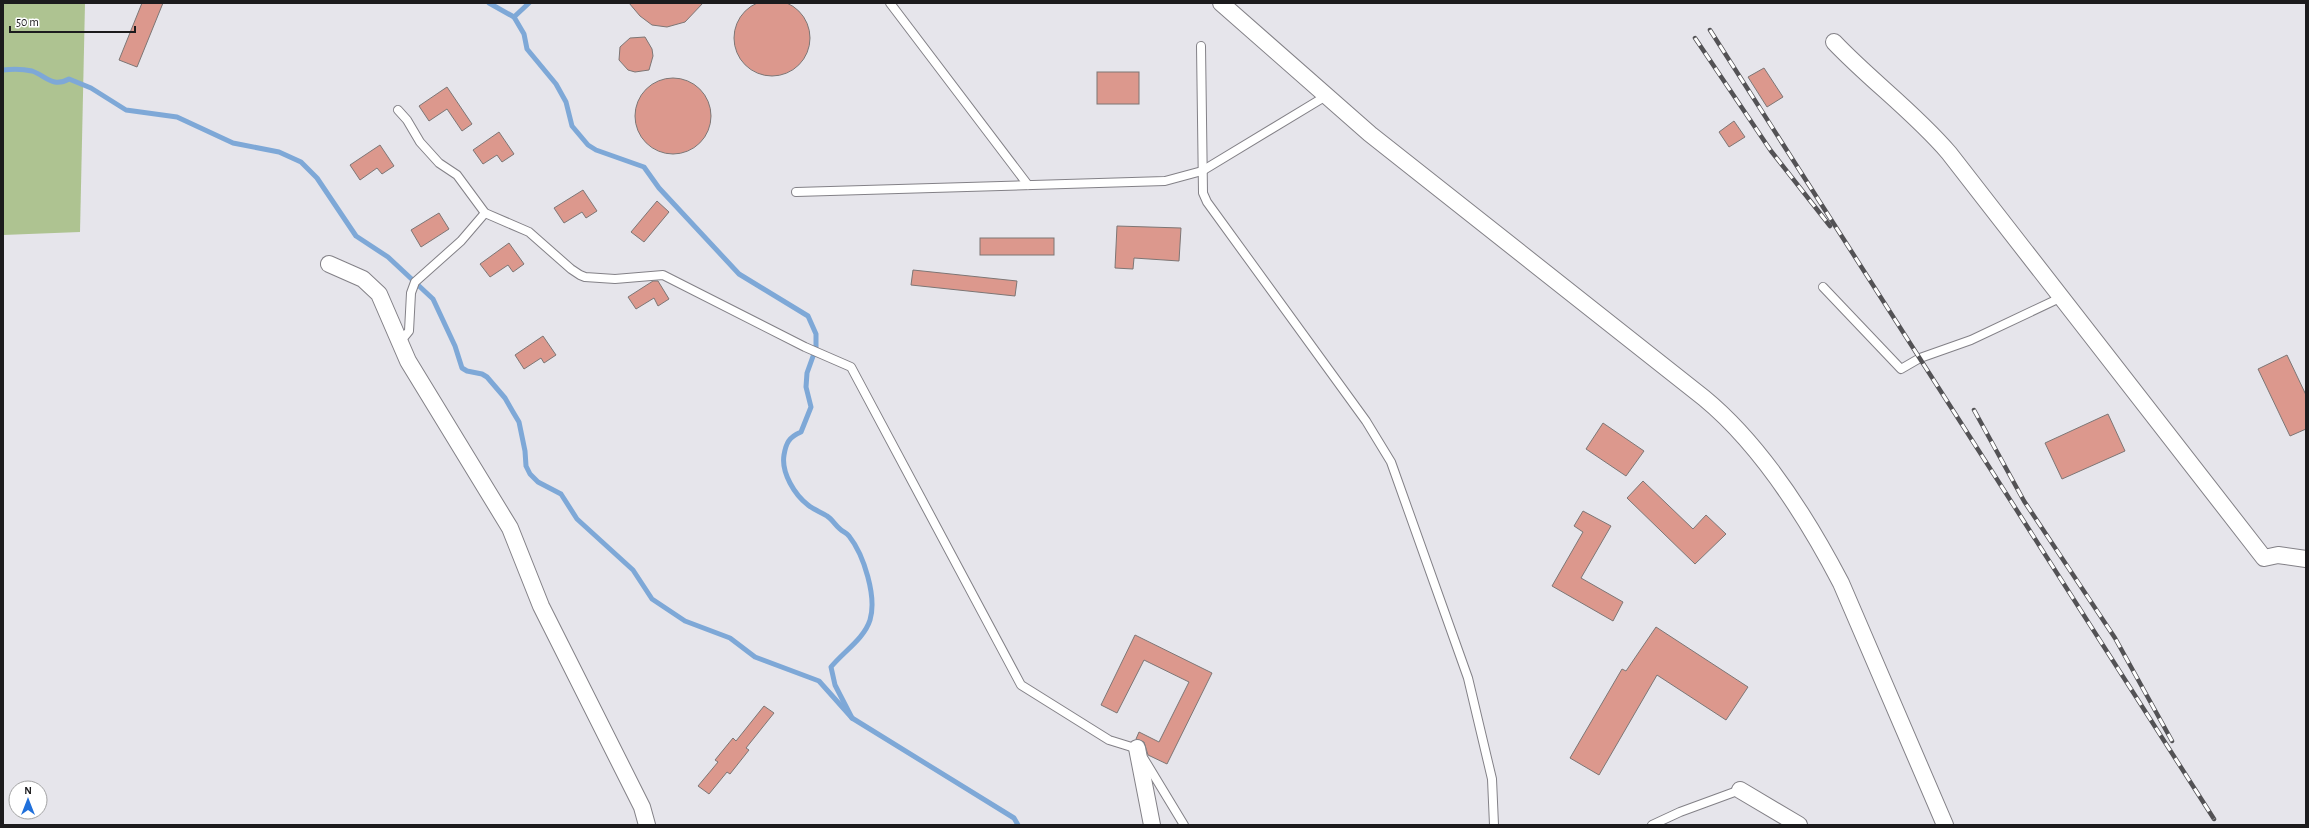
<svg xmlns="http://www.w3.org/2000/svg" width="2309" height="828" viewBox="0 0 2309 828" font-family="'Alegreya Sans',sans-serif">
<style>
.green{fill:#aec391}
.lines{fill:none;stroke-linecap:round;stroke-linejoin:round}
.stream{stroke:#7ea8d7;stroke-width:5}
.building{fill:#dc988d;stroke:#7d7675}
.service-casing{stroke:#838187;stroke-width:10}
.minor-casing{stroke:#838187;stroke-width:18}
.service{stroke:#fff;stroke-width:8}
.minor{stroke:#fff;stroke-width:16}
.rail-casing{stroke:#535255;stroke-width:4.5}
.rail{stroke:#fff;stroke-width:3;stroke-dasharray:9;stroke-linecap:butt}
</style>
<rect width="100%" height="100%" fill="#e6e5eb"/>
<path class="green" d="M3 3H85L80 232 3 235Z"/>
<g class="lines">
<g class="stream">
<path d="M489 3 514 17 524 34 527 49 556 84 566 102 572 126 588 145 596 150 644 167 659 188 739 274 808 316 816 334V348L807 373 806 387 811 407 801 432C789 437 786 443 784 455 781 473 795 495 808 505 814 510 821 512 827 516 832 519 835 525 840 529 843 532 847 533 849 536 864 555 877 597 870 620 864 639 843 652 831 667L835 685 852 718 1014 818 1018 825"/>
<path d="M514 17 529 3"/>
<path d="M3 70C12 69 23 69 32 71 46 76 53 88 69 79L91 88 126 110 177 117 233 143 279 152 301 162 317 178 356 236 388 257 433 299 455 346 462 368 467 371 482 374 487 377 505 398 513 412 519 422 525 451 526 466 530 474 538 482 561 494 577 519 633 570 652 599 685 621 730 638 755 657 819 681 852 718"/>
</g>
</g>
<g class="building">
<circle cx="772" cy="38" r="38"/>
<path d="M142 3H163L137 67 119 60Z"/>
<path d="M629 3H703L685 22 667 27 652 25 640 16Z"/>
<path d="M645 37 652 49 653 56 649 70 635 72 628 70 619 60 620 47 630 38Z"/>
<path d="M1764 68 1783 97 1767 107 1748 77Z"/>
<rect x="1097" y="72" width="42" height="32"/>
<circle cx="673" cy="116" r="38"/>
<path d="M447 87 472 124 462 131 447 109 429 121 419 106Z"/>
<path d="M1734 121 1745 137 1729 147 1719 132Z"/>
<path d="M499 132 514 154 502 162 497 155 483 164 473 150Z"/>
<path d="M380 145 394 166 382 174 377 168 360 180 350 165Z"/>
<path d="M583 190 597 211 586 218 582 212 564 223 554 208Z"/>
<path d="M657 201 669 212 644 242 631 232Z"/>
<path d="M439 213 449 229 421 247 411 230Z"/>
<path d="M1117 226 1181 228 1179 261 1134 258 1133 269 1115 268Z"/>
<rect x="980" y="238" width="74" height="17"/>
<path d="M509 243 524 264 513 272 508 265 490 277 480 264Z"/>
<path d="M913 270 1017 281 1015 296 911 285Z"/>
<path d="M653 281H658L669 299 658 306 654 298 636 309 628 297Z"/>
<path d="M543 336 556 355 544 363 541 358 524 369 515 355Z"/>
<path d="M2287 355 2306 395V429L2290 436 2258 369Z"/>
<path d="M2108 414 2125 451 2062 479 2045 443Z"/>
<path d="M1603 423 1644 451 1626 476 1586 449Z"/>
<path d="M1643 481 1693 529 1706 515 1726 534 1695 564 1627 498Z"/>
<path d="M1583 511 1611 526 1581 578 1623 602 1613 621 1552 586 1583 532 1574 526Z"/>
<path d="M1656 627 1748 687 1726 720 1657 675 1599 775 1570 758 1622 669 1626 671Z"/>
<path d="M1135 635 1212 673 1167 764 1148 755 1144 742 1136 739 1139 732 1159 742 1189 682 1144 660 1117 713 1101 705Z"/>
<path d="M764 706 774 713 746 748 749 750 730 774 727 772 709 794 698 786 718 762 715 760 733 738 736 741Z"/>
</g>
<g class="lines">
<g class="service-casing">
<g id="service">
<path d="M890 3 1028 185"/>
<path d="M1201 46 1203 193 1207 202 1366 421 1391 462 1468 678 1492 779 1494 825"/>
<path d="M398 110 407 120 420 142 439 163 457 175 485 213 529 232 571 269 580 275 585 277 615 279 663 275 805 347 851 367 1021 685 1109 740 1138 749"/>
<path d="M796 192 1165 181 1202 171 1326 96"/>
<path d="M1823 287 1901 369 1920 358 1971 340 2062 297"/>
<path d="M400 342 409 331 411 293 415 282 461 241 485 213"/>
<path d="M1144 759 1184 825"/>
<path d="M1652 825 1680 812 1740 790"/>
</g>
</g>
<g class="minor-casing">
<g id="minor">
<path d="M1221 3 1370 134 1704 398C1761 445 1807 518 1841 583L1945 825"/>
<path d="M1834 42C1871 81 1914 112 1949 153L2264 558 2278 555 2306 559"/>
<path d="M329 264 363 279 379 294 408 361 510 528 541 606 642 807 647 825"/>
<path d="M1137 748 1152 825"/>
<path d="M1740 790 1799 825"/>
</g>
</g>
<use href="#service" class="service"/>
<use href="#minor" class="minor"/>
<g class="rail-casing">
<g id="rail">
<path d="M1710 30 2214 819"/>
<path d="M1695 38 1771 151 1830 226"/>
<path d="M1974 410 2024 501 2115 638 2172 741"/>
</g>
</g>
<use href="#rail" class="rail"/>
</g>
<rect width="2309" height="828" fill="none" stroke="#1c1b1d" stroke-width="8"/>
<g transform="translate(28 800)"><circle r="19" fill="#ffffff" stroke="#a4a4a5"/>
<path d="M0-3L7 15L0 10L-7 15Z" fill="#2070db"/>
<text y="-6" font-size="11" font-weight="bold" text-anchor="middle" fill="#1c1b1d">N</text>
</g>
<path d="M10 26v6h125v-6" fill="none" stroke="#1c1b1d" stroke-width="2"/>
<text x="16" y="26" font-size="12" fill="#1c1b1d" stroke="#ffffff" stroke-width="3" paint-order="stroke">50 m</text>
</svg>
